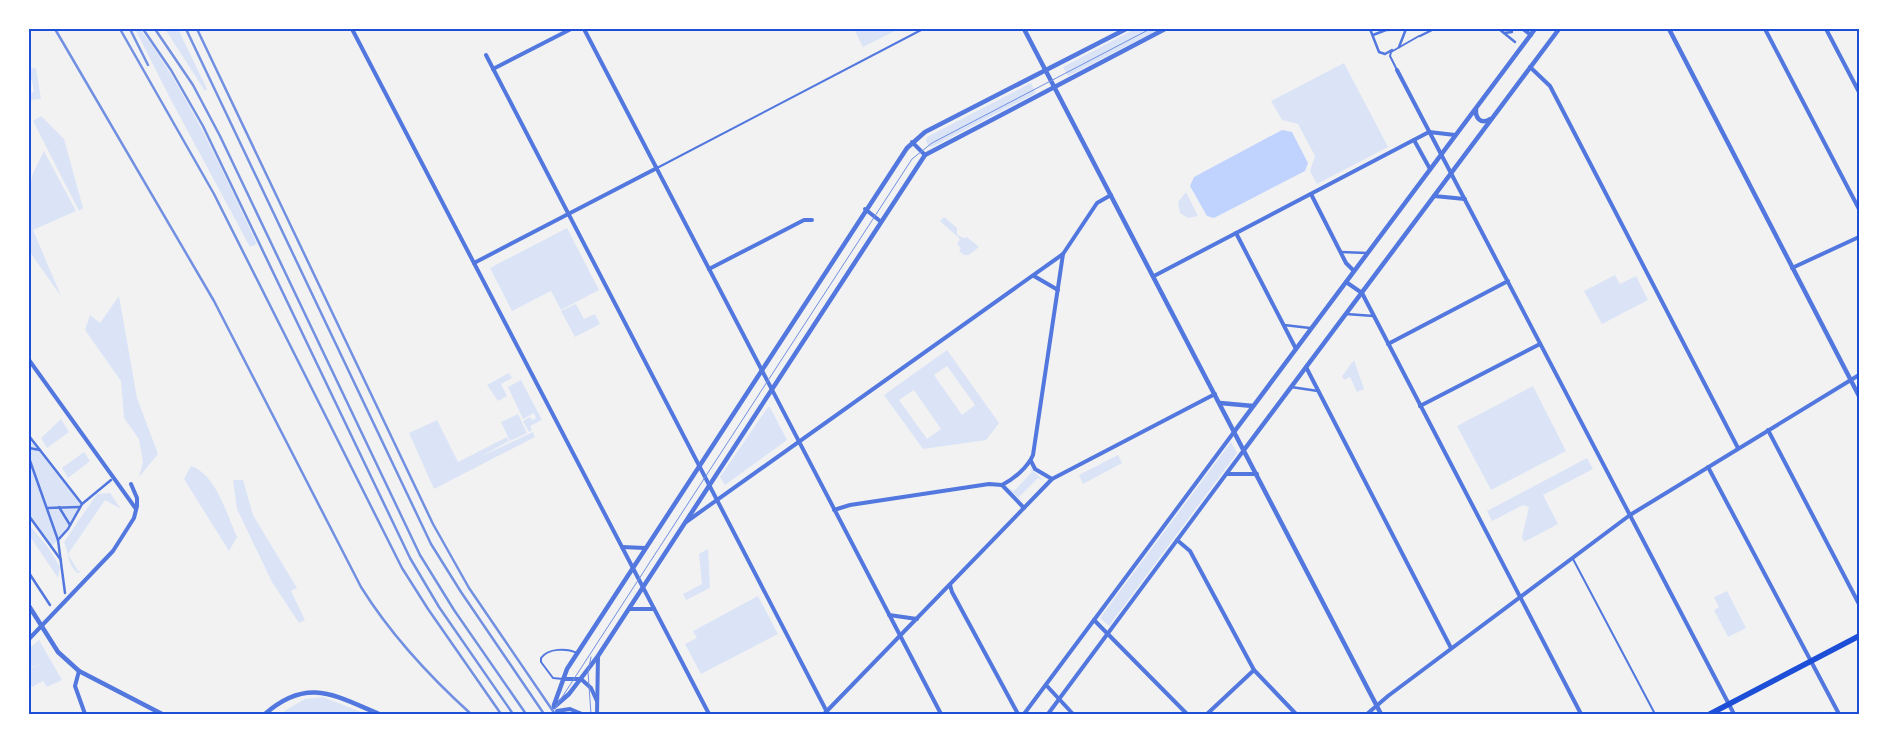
<svg xmlns="http://www.w3.org/2000/svg" width="1888" height="743" viewBox="0 0 1888 743" font-family="'DejaVu Sans',sans-serif">
<style>
.green{fill:#dbe4f7;fill-rule:evenodd}
.water{fill:#bfd3fe}
.lines{fill:none;stroke-linecap:round;stroke-linejoin:round}
.service{stroke:#5277de;stroke-width:2}
.pedestrian{stroke:#5277de;stroke-width:2.5}
.minor{stroke:#5277de;stroke-width:4}
.tertiary{stroke:#5277de;stroke-width:4.5}
.primary{stroke:#1d4ed8;stroke-width:5.5}
.tram{stroke:#7290e2;stroke-width:1}
.rail{stroke:#7290e2;stroke-width:2.5}
.neatline{fill:none;stroke:#1d4ed8;stroke-width:2}
</style>
<rect width="100%" height="100%" fill="#f2f2f2"/>
<g class="green">
<path d="M135 29H140C189 94 222 170 257 244L250 247 171 100Z"/>
<path d="M165 29H178L207 89 205 91Z"/>
<path d="M860 29H899L863 47 855 31Z"/>
<path d="M1135 29H1160L1068 76 1063 67Z"/>
<path d="M1344 63 1388 147 1317 184 1310 171 1315 156 1298 124 1282 120 1271 101Z"/>
<path d="M36 68 41 99 29 100V93L34 92 32 80H29V69Z"/>
<path d="M1031 83 1036 93 932 147 928 146 926 140 927 137Z"/>
<path d="M41 116 64 139 83 208 79 211 33 121Z"/>
<path d="M44 151 76 211 33 230 61 296 29 251V191L33 173Z"/>
<path d="M1186 192 1198 216 1188 218 1180 213 1178 202Z"/>
<path d="M944 217 957 228V235L964 238 967 237 979 247 969 255H964L959 251 961 248 957 244 960 239 940 221Z"/>
<path d="M567 228 599 290 561 310 551 291 512 311 490 268Z"/>
<path d="M1615 275 1620 284 1636 276 1648 300 1602 324 1584 291Z"/>
<path d="M119 296 137 398 158 454 139 477 143 462 139 439 124 418 121 381 85 330 90 315 100 323Z"/>
<path d="M576 304 584 319 595 314 600 324 575 337 561 311Z"/>
<path d="M947 350 999 423 986 440 923 449 884 395ZM947 366 975 405 962 415 934 375ZM914 390 941 429 927 439 899 400Z"/>
<path d="M1354 360 1364 389 1357 392 1350 377 1344 380 1342 376Z"/>
<path d="M509 373 512 378 501 384 507 396 498 401 487 385Z"/>
<path d="M521 380 542 420 530 426 532 430 529 432 523 421 530 417 532 420 536 418 534 413 523 419 508 387Z"/>
<path d="M1533 386 1566 451 1491 490 1457 426Z"/>
<path d="M768 407H770L787 440 725 485 720 477Z"/>
<path d="M518 414 527 433 510 441 501 422Z"/>
<path d="M61 419 69 432 47 448 41 438Z"/>
<path d="M437 420 458 462 507 437 509 441 480 457 533 432 535 437 434 489 409 433Z"/>
<path d="M29 436 82 504 68 529 51 547 29 516Z"/>
<path d="M1231 442 1237 453 1109 626 1100 618Z"/>
<path d="M84 452 90 461 68 478 62 468Z"/>
<path d="M1118 455 1122 463 1083 484 1079 475Z"/>
<path d="M1587 458 1593 469 1543 495 1558 524 1524 542 1522 537 1529 507 1523 505 1492 521 1487 511Z"/>
<path d="M191 466C216 474 227 515 237 537L229 551 184 479Z"/>
<path d="M1029 467 1044 481 1038 478 1019 497 1023 502 1008 488 1014 491 1032 472Z"/>
<path d="M233 480H243L253 515 297 588 291 591 305 620 299 623 272 582 237 509Z"/>
<path d="M110 493 121 509 105 500 68 554 78 571H81L78 573C67 565 69 553 64 542L97 494Z"/>
<path d="M30 526 47 546 60 567 58 578 29 535Z"/>
<path d="M708 549 710 588 686 600 683 594 702 584 699 554Z"/>
<path d="M1727 591 1746 628 1728 637 1714 610 1719 607 1714 597Z"/>
<path d="M758 596 778 634 701 674 685 644 697 638 693 631Z"/>
<path d="M39 640 62 680 47 687 43 681 32 687 29 680V670L44 662 29 669V649Z"/>
<path d="M323 697 366 714H286L284 711 305 699Z"/>
</g>
<path class="water" d="M1282 130 1292 132 1308 163 1305 171 1214 218 1207 216 1190 186 1194 177Z"/>
<g class="lines">
<g class="service">
<path d="M1397 70 1390 56 1391 52 1419 36"/>
<path d="M657 168 923 29"/>
<path d="M1573 559 1655 714"/>
<path d="M563 679 553 678 541 662V658C548 648 567 648 577 653"/>
</g>
<g class="pedestrian">
<path d="M1370 29 1379 52 1385 54 1392 50"/>
<path d="M1499 29 1515 42"/>
<path d="M1504 33 1512 32"/>
<path d="M1373 35 1386 30 1405 29"/>
<path d="M1420 36 1434 29"/>
<path d="M1399 47 1406 29"/>
<path d="M1341 252 1367 253"/>
<path d="M1346 314 1374 316"/>
<path d="M1284 325 1310 328"/>
<path d="M1291 387 1318 391"/>
<path d="M29 436 82 504 68 529 58 540"/>
<path d="M29 448 40 450"/>
<path d="M29 458 58 540 65 593"/>
<path d="M82 504 111 480"/>
<path d="M59 507 70 525"/>
<path d="M47 508 80 507"/>
<path d="M29 516 61 560"/>
<path d="M29 573 50 605"/>
</g>
<g class="minor">
<path d="M352 29 709 714"/>
<path d="M584 29 941 714"/>
<path d="M1523 29 1531 35"/>
<path d="M1765 29 1859 209"/>
<path d="M1826 29 1859 92"/>
<path d="M486 55 827 712"/>
<path d="M1530 67 1550 86 1738 448"/>
<path d="M493 69 571 29"/>
<path d="M1397 70 1734 714"/>
<path d="M1414 140 1430 169"/>
<path d="M912 142 925 155"/>
<path d="M1311 194 1346 263 1354 271"/>
<path d="M1434 196 1465 199"/>
<path d="M865 209 880 221"/>
<path d="M1236 233 1296 349"/>
<path d="M474 263 657 168"/>
<path d="M1792 268 1859 237"/>
<path d="M709 269 804 220H812"/>
<path d="M1034 276 1058 290"/>
<path d="M1154 276 1429 132 1455 135"/>
<path d="M1346 282 1362 293 1581 714"/>
<path d="M1388 344 1508 281"/>
<path d="M29 360 136 509"/>
<path d="M1306 367 1451 648"/>
<path d="M1420 406 1540 344"/>
<path d="M1768 430 1859 604"/>
<path d="M1031 461 1035 469 1052 479"/>
<path d="M1708 467 1839 714"/>
<path d="M1227 474H1257"/>
<path d="M1002 485C1014 479 1028 467 1033 455L1063 254"/>
<path d="M1002 485 1024 508"/>
<path d="M834 510 850 505 989 484 1002 485"/>
<path d="M686 522 1063 254 1097 203 1111 195"/>
<path d="M1177 540 1190 551 1254 670 1296 714"/>
<path d="M622 547 645 548"/>
<path d="M950 585 952 592 1018 714"/>
<path d="M629 609H654"/>
<path d="M889 615 917 619"/>
<path d="M1094 620 1187 714"/>
<path d="M29 639 113 551 134 518 137 506V498L131 484"/>
<path d="M79 671 75 686 85 714"/>
<path d="M563 679H581L591 688 597 701"/>
<path d="M1046 685 1073 714"/>
<path d="M557 711 570 709 582 714"/>
<path d="M597 714 598 656"/>
<path d="M824 714 1052 479 1215 394"/>
<path d="M1024 714 1234 432"/>
<path d="M1048 714 1244 450"/>
<path d="M1207 714 1254 670"/>
<path d="M1367 714 1388 696 1630 515 1859 375"/>
</g>
<g class="tertiary">
<path d="M1024 29 1381 714"/>
<path d="M1669 29 1859 396"/>
<path d="M1476 109C1475 118 1481 125 1490 119"/>
<path d="M1220 403 1253 406"/>
<path d="M1234 432 1535 29"/>
<path d="M1244 450 1559 29"/>
<path d="M29 606 58 652 79 671 162 714"/>
<path d="M554 705 567 669 907 148 925 132 1126 29"/>
<path d="M554 707 569 694 598 656 925 155 1165 29"/>
<path d="M265 714C307 677 334 695 379 714"/>
</g>
<path class="primary" d="M1710 714 1859 636"/>
<g class="tram">
<path d="M591 657 588 672 591 714"/>
<path d="M555 708 912 159 932 143 1150 29"/>
</g>
<g class="rail">
<path d="M55 29 214 301 361 587C391 635 429 676 471 714"/>
<path d="M120 29 214 194 402 568 428 609 501 714"/>
<path d="M130 29 148 65"/>
<path d="M143 29 171 70 203 126 410 558 439 607 513 714"/>
<path d="M155 29 193 85 220 136 420 555 454 610 526 714"/>
<path d="M186 29 431 544 461 592 544 714"/>
<path d="M197 29 433 524 469 588 555 714"/>
</g>
</g>
<rect width="1888" height="743" fill="none" stroke="#ffffff" stroke-width="60"/>
<rect x="30" y="30" width="1828" height="683" class="neatline"/>
</svg>
